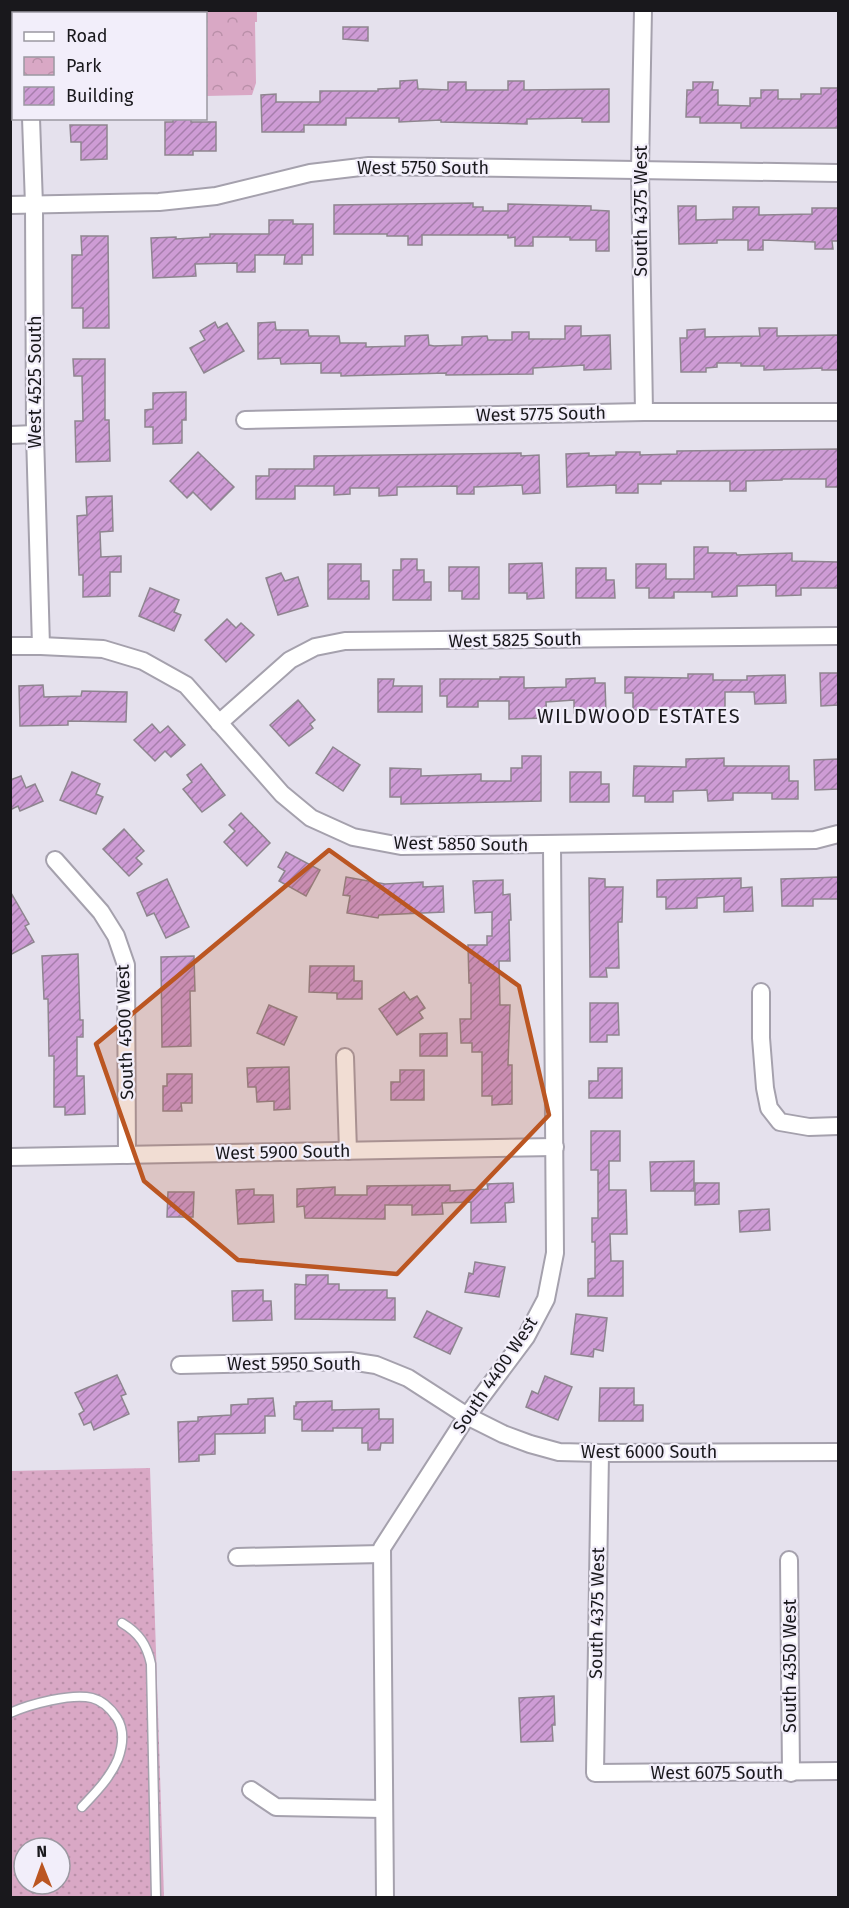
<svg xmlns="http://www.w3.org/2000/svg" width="849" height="1908" viewBox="0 0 849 1908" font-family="'Fira Sans',sans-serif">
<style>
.grass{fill:url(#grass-dots);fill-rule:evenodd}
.park{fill:url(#park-crowns)}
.building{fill:url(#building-hatch);stroke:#8e858f;stroke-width:1.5}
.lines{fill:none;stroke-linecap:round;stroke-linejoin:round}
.service-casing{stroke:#a5a1ad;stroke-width:11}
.minor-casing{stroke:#a5a1ad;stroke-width:20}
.service{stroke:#fff;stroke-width:8}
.minor{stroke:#fff;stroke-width:16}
.marked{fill:#bb5622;fill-opacity:0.2;stroke:#bb5622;stroke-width:4.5;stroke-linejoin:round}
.labels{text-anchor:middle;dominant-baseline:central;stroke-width:4.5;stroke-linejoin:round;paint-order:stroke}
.street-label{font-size:18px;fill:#19181c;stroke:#f2eefa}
.neighbourhood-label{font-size:20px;letter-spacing:1.5px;fill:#19181c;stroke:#f2eefa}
</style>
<defs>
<pattern id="grass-dots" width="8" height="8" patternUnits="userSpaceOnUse" patternTransform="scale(1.5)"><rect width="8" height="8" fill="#d9a8c5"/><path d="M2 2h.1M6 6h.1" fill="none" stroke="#ba90a9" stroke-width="1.8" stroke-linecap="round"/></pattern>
<pattern id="park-crowns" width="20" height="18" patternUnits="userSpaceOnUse" patternTransform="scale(1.5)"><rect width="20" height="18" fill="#d9a8c5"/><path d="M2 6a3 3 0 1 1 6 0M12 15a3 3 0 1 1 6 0" fill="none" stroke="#ba90a9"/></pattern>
<pattern id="building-hatch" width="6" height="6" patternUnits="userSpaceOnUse" patternTransform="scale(1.5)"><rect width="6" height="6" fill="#ce9cd5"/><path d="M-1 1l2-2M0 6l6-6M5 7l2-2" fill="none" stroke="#a67eac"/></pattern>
</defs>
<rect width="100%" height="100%" fill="#e5e1ed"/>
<path class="grass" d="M150 1468 164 1897H11L10 1471ZM24 1848H60V1884H24Z"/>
<path class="park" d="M26 11H257V22H255L256 83 252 95 206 96V14H27Z"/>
<g class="building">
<path d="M343 27H368V41L343 39Z"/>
<path d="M417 80 418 89H423L448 90V82H466V90H508V81H524V90L609 89V122H582V118L527 119V124L441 122V120L399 122V118H346V125H304V132H262L261 95 276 94V102H320V91H378V89L400 88V81Z"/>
<path d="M693 82H713L712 90H718V105L750 106V98H761V90H778V99H801V94H821V88H838V128H741V123H700V117H686L687 90H693Z"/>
<path d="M173 118H191V122H216V151H193V155H165V122H173Z"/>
<path d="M70 125H107V159L81 160V142H71Z"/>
<path d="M473 203V207H483V211H508V204L591 206V210L609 211V251H596V240H570V237H533V246H515V237L508 238V235H422V245H408V236H387V234H334V205Z"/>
<path d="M678 206H696V220L733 219V207H759V215L812 214V208H838V241H832L833 249H815V242L763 240V250H748V240H717V243L679 244Z"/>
<path d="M269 220H293V224H313V255H302V264H284L285 255H255V272H237V263L195 264 196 276 153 278 151 238 176 237V239L210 237V234H269Z"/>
<path d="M81 236H108L109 328H83V308H72V255H82Z"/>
<path d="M215 322 218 328 227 323 244 351 204 373 190 348 205 340 200 331Z"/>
<path d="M275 322 276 330H308L309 336H339L340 343H366V347L405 346V336L428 335 429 345 434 346 462 345V337L487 336 488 340H512V332H529V339H565V326H581V336L610 335 611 369 584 370V365L533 368V374L446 375V373L341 376V373H321V363L281 364 280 358 258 359V323Z"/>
<path d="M759 328H777V336L838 335V370H822V368L764 370V366H741V363H717V367L706 368V372H681L680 338H687V330L705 329V337L760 336Z"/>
<path d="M73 359H105V420H109L110 461 76 462 75 421H83L82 376H74Z"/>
<path d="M186 392V420H182V443L153 444V427H145V410L153 409V393Z"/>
<path d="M838 449V487H826V479H782V480L746 481V491H730V481H661V484H638V493H616V485L567 487 566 454 589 453V456L616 455V452H640V455L677 454V451Z"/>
<path d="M198 452 234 487 211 510 193 492 187 498 170 481Z"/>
<path d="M521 453V456L539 455 540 493 523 494 522 485 474 487V494H457V486L397 487V495L379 496V488H350V494L334 495V486H295V499H256V476H269V469H314V456Z"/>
<path d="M112 496 113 531 100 532 101 557 121 556V572H110V596L83 597V575H79L77 516 87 515 86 497Z"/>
<path d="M694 547H708V553H736L737 555 792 553V561L838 562V588H801V595L776 596V585L737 586V596L712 597V592H674V598H649V588H636V564H666V579H694Z"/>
<path d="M401 559H417V570H424V582H431V600H393V570H401Z"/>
<path d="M542 563 544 598 527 599V593H509V564Z"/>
<path d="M328 564H361V581H369V599H328Z"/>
<path d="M449 567H479V599H462V591H449Z"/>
<path d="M576 568H606V580H614L615 598H576Z"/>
<path d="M281 573 285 581 298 577 308 606 278 615 266 578Z"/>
<path d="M150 588 179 600 174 612 181 615 174 631 139 616Z"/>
<path d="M227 619 236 628 241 623 254 635 226 662 205 640Z"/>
<path d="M820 673H838V705L821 706Z"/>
<path d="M688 674H713V680H747V676L785 675 786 703 755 704 754 692H725V709L633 710V693H625V677L688 678Z"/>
<path d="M500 677H524V688L566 687V679L595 678V683H605L606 712 574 713V700L546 702 547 718 509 719V701H478V707H447V696H440V679H500Z"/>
<path d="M378 679H394L393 686H422V712H378Z"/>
<path d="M43 685 44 697 81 696 82 691 127 692 126 722 68 721V725L20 726 19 686Z"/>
<path d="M298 700 315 720 310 724 313 728 289 746 270 725Z"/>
<path d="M152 724 160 733 168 726 185 745 171 757 165 751 155 761 134 740Z"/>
<path d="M333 747 360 765 343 791 316 773Z"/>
<path d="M522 756H541V801L401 804V797H390V768L421 769V776L481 774V781H511V768H522Z"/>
<path d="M724 758V766H789V781H798V799H772V793H733V800L708 801 707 790 673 791V802H645V796H633L634 766 686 767V759Z"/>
<path d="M838 759V789L815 790 814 760Z"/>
<path d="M201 764 225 795 202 812 183 789 192 782 187 775Z"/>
<path d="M72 772 100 784 96 794 103 797 96 814 60 800Z"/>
<path d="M570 772H601V784H609V802H570Z"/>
<path d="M21 776 26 788 35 784 43 801 20 811 18 806 10 810V780Z"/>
<path d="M241 813 270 843 247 866 224 842 235 831 229 825Z"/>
<path d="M124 829 144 851 136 858 142 864 129 876 103 849Z"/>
<path d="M286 852 320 870 306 896 279 881 285 871 278 867Z"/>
<path d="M346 877 385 884 423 882V887L443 886 444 912 379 915 378 918 347 913 350 896 343 895Z"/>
<path d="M838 877V899H813V906H782L781 879Z"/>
<path d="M589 878 605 879V887H623L622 922H618L619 968H606L607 977H590Z"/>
<path d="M741 878V888L752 887 753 911 724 912V896L697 898V908L666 909V897H657V880Z"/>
<path d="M167 879 189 927 166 938 154 913 147 916 137 893Z"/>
<path d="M503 880V895L510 894 511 920H509L510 961H499L500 1005H510L508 1065H512V1104L492 1105V1096H482V1052H472V1043H461L460 1019H471V983H469L468 945H487V936H492V912L475 913 473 881Z"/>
<path d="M10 891 29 924 25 926 34 942 10 955Z"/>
<path d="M78 954 80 1020H83V1037H77V1076H84L85 1114 65 1115V1107H54V1056H49L48 999H44L42 956Z"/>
<path d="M194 956 195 991H190L191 1046 162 1047 161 957Z"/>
<path d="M310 966H354V981H362V999H337V993L309 992Z"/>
<path d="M404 992 410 1000 417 996 425 1008 419 1012 423 1018 397 1035 379 1009Z"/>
<path d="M590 1003H618L619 1035H607V1042H590Z"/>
<path d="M269 1005 297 1017 284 1045 257 1033Z"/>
<path d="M447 1033V1056H420V1034Z"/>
<path d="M289 1067 290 1109 274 1110V1101L257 1102 256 1087H248L247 1068Z"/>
<path d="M598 1068H622V1098H589V1081H598Z"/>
<path d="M400 1070H424V1100H391V1082H400Z"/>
<path d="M167 1074H192V1103H181L182 1111H163V1086H167Z"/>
<path d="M591 1131H620V1161H609V1190H626L627 1234H610L611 1261H623V1296H588V1279L595 1278V1242H592V1218H598V1170H591Z"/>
<path d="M694 1161V1191H651L650 1162Z"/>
<path d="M513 1183 514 1202 505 1203 506 1222 471 1223V1202L442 1203 443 1214 412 1215V1205H385V1219L305 1218 304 1206 297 1207V1189L335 1187V1195H367V1186L450 1185V1191L488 1189 487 1184Z"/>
<path d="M695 1183H719V1204L695 1205Z"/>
<path d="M254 1189V1195H273L274 1222 238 1224 236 1190Z"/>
<path d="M168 1192H194L193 1217H167Z"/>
<path d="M769 1209 770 1230 740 1232 739 1211Z"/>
<path d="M475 1262 505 1267 499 1297 465 1292 469 1273 473 1274Z"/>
<path d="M306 1275H328V1284H339V1290H387V1298H395V1320L295 1319V1284L306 1285Z"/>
<path d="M263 1290V1301H271L272 1320 233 1321 232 1291Z"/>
<path d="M427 1311 462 1328 450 1354 414 1337Z"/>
<path d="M576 1314 607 1318 603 1351 594 1349 593 1357 571 1354Z"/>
<path d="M117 1375 126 1394 121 1396 129 1414 94 1430 91 1422 84 1425 79 1414 84 1411 75 1393Z"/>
<path d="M545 1376 572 1387 558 1420 526 1407 532 1391 538 1394Z"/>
<path d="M600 1388H634V1405H643V1421H599Z"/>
<path d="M273 1398 275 1416H265V1433L215 1434V1454L199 1455V1461L179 1462 178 1422 198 1421V1417L231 1415V1405L248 1404V1399Z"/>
<path d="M332 1401V1410L379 1409V1419H393V1443H381L380 1450H368V1443H362V1428H333V1431H302V1420L294 1419V1406H296V1402Z"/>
<path d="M554 1696 555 1725H552L553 1741 521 1742 519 1698Z"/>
</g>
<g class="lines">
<g class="service-casing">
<g id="service">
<path d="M122 1623C139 1633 147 1645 151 1664L156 1898"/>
<path d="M10 1713C30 1704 72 1693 92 1698 104 1701 111 1709 117 1718 125 1731 123 1745 118 1759 110 1778 96 1792 82 1807"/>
</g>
</g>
<g class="minor-casing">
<g id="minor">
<path d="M643 10 640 169 644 412"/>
<path d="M10 13 14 19"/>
<path d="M31 118 34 205 35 434 41 646"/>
<path d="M10 205 159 202 216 196 310 173 369 166 838 173"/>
<path d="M245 420 644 412H838"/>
<path d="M10 435 35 434"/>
<path d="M10 646H41L103 649 143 661 186 685 282 794 311 818 353 837 401 846 815 840 838 834"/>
<path d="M219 723 290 660 315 647 345 641 838 636"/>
<path d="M55 860 101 912 116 936 126 965 127 1155"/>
<path d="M761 992V1038L765 1088 769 1108 780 1122 809 1127 838 1126"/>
<path d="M345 1057 348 1151"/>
<path d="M10 1157 555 1147"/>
<path d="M180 1365 350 1361 376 1365 408 1378 467 1416 503 1434 530 1444 559 1452 600 1453 838 1452"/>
<path d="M600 1453 595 1773 838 1771"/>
<path d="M237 1557 382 1554"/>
<path d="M789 1560 791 1773"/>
<path d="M251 1790 276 1807 383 1809"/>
<path d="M385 1898 382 1548 467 1416 526 1337 546 1299 555 1253 552 845"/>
</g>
</g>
<use href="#service" class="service"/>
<use href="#minor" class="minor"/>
</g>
<path class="marked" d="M329 850 519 986 549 1115 397 1274 238 1260 144 1181 96 1044Z"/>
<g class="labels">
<g class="street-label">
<text x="423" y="168">West 5750 South</text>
<text transform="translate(641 211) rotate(-90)">South 4375 West</text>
<text transform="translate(35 382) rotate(-90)">West 4525 South</text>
<text transform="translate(541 414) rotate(-1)">West 5775 South</text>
<text transform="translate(515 640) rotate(-1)">West 5825 South</text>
<text transform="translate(461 844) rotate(1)">West 5850 South</text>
<text transform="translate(125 1032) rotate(-92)">South 4500 West</text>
<text transform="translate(283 1152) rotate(-1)">West 5900 South</text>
<text x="294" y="1364">West 5950 South</text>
<text transform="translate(495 1375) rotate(-56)">South 4400 West</text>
<text x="649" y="1452">West 6000 South</text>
<text transform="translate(597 1613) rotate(-89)">South 4375 West</text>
<text transform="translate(790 1666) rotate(-90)">South 4350 West</text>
<text x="717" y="1773">West 6075 South</text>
</g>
<g class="neighbourhood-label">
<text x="639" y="716">WILDWOOD ESTATES</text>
</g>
</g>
<rect width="849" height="1908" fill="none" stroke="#19181c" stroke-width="24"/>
<rect x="12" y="12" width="195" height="108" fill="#f2eefa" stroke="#9b98a1" stroke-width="1.5"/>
<rect x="24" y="32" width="30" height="9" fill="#ffffff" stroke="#9b98a1" stroke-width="1.5"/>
<text x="66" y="42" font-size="18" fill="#19181c">Road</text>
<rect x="24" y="57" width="30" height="18" fill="url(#park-crowns)" stroke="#9b98a1" stroke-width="1.5"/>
<text x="66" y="72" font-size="18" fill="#19181c">Park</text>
<rect x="24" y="87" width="30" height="18" fill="url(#building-hatch)" stroke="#9b98a1" stroke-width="1.5"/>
<text x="66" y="102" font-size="18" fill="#19181c">Building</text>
<g transform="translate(42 1866) rotate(359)"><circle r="28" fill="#f2eefa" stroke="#9b98a1" stroke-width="1.5"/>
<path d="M0-4.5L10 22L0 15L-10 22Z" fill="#bb5622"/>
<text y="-9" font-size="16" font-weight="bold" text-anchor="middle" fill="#19181c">N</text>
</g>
</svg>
